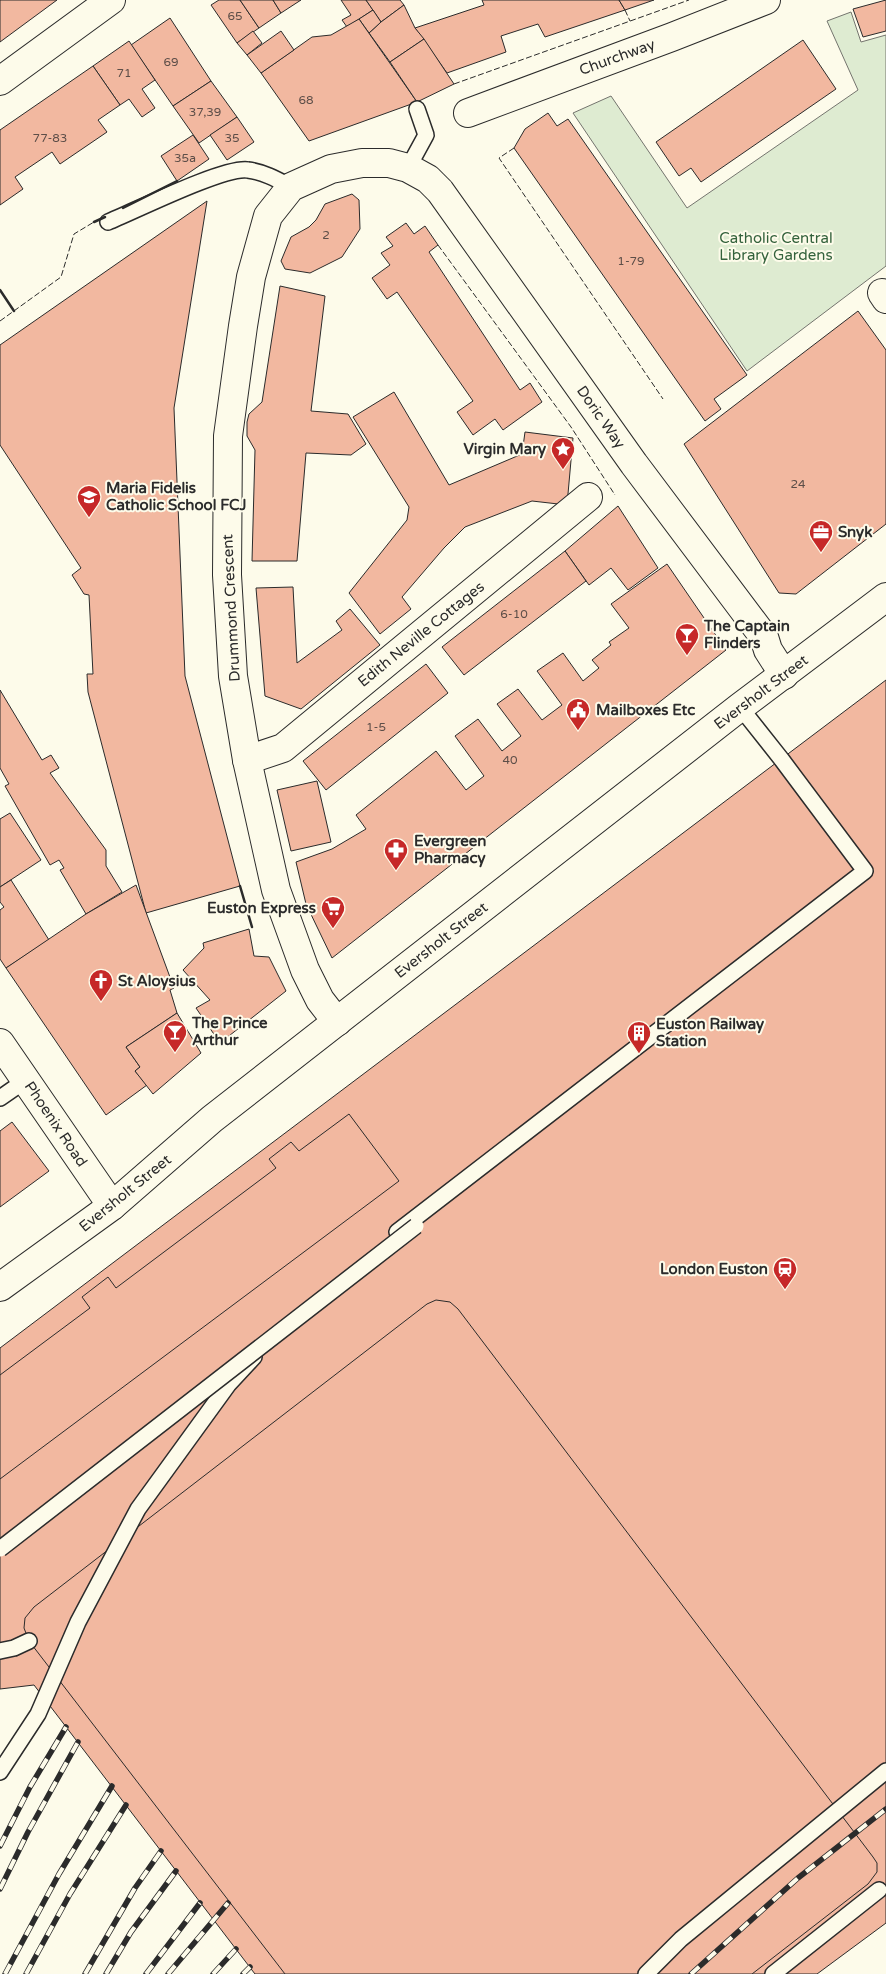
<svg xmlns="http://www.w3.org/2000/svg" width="886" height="1974" viewBox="0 0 886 1974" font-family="'Varela Round',sans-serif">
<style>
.green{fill:#deebd1;stroke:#74746e}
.building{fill:#f2b8a0;stroke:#2b2b2b}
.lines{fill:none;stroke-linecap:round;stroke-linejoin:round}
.lane-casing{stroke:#2b2b2b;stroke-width:18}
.street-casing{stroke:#2b2b2b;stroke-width:30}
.primary-casing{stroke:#2b2b2b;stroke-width:30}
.lane{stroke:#fdfbea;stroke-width:15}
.street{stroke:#fdfbea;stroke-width:28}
.primary{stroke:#fdfbea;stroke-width:28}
.rail-casing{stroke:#2b2b2b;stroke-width:5.5}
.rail{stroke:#fdfbea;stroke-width:4;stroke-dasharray:11;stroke-linecap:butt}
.lane-bridge-casing{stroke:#2b2b2b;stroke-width:18;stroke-linecap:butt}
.lane-bridge{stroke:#fdfbea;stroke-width:15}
.fence{stroke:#2b2b2b;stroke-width:1;stroke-dasharray:6 2.5;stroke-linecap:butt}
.wall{stroke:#2b2b2b;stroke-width:2.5}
.labels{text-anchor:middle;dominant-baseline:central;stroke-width:4;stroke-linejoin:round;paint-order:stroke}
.number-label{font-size:12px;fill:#5d4e48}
.street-label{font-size:15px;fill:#2b2b2b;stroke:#fdfbea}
.park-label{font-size:15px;fill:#34623c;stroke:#fdfbea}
.poi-label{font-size:15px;font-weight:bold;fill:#2b2b2b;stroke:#fdfbea;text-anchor:start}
</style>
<rect width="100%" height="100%" fill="#fdfbea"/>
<path class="green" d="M851 12 861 42 886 35V266L747 371 573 113 611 96 687 208 858 90 827 21Z"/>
<g class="building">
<path d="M0 0H57L0 42Z"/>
<path d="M219 0H240L259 28 237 43 211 5Z"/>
<path d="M240 0H273L281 13 259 28Z"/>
<path d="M273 0H301L281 13Z"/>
<path d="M341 0H366L373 10 347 27 342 20 351 15Z"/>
<path d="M366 0H400L404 5 381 22Z"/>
<path d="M482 0H619L625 10 545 37 538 24 501 36 506 52 447 73 415 28 484 5Z"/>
<path d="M619 0H654L625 10Z"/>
<path d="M886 0V31L863 37 853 9Z"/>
<path d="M404 5 415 28 424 39 390 62 369 33 381 22Z"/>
<path d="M373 10 381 22 369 33 359 19Z"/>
<path d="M170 18 211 81 173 106 131 45Z"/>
<path d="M359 19 417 102 309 141 261 73 312 37 331 35Z"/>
<path d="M253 31 262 43 247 55 237 43Z"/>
<path d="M281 31 294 50 261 73 247 55Z"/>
<path d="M424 39 454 84 417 102 390 62Z"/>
<path d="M803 40 836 89 701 182 691 168 679 176 656 142Z"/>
<path d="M129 41 155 80 142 89 155 108 142 117 129 99 120 105 93 66Z"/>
<path d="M93 66 120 105 98 120 107 132 60 164 52 152 15 177 23 189 0 205V130Z"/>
<path d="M211 81 237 117 199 143 173 106Z"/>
<path d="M548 113 557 126 568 119 747 375 714 399 721 409 705 421 514 148 525 129Z"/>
<path d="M237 117 254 142 227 160 210 135Z"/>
<path d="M193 135 209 159 177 181 161 156Z"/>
<path d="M352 194 359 200 360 229 342 257 310 273 285 269 281 261 291 237 309 227 316 220 325 204Z"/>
<path d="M207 201 174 408 185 676 240 886 146 913 88 692 87 674H93L89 595 84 594 72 575 81 568 0 445V345Z"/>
<path d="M406 223 414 234 425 226 438 245 429 252 520 390 530 383 542 402 503 430 495 419 473 435 457 412 473 401 397 292 387 299 372 278 390 265 381 253 393 246 386 237Z"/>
<path d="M280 286 325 296 311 411 348 414 366 444 351 455 306 453 297 561H252L255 450 247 436V422L249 414 262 402Z"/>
<path d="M858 311 886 350V524L796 594 779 593 684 444Z"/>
<path d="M394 392 449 485 522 454 525 432 573 438 567 505 532 501 465 527 444 548 402 597 411 609 380 634 349 593 407 520 409 507 353 417Z"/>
<path d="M618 506 658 568 628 590 611 568 589 585 565 551Z"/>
<path d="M565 551 586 581 464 675 442 647Z"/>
<path d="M667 564 726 650 332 958 306 904 296 862 332 849 366 829 356 815 436 751 466 790 484 776 455 736 478 719 502 751 521 736 497 704 518 689 542 720 562 705 537 671 563 653 583 681 599 668 592 660 611 645 609 642 629 628 611 604Z"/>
<path d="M293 587 297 663 342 630 336 621 350 609 380 645 301 709 265 696 256 588Z"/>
<path d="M426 664 448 693 326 790 303 761Z"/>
<path d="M886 680V1923L817 1974H255L34 1685 0 1689V1348Z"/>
<path d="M0 690 42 760 51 755 59 768 50 773 106 850V866L122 892 86 914 60 870 64 868 59 860 50 865 5 786 9 784 0 768Z"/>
<path d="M317 781 331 842 291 851 277 790Z"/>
<path d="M10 813 41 860 0 887V819Z"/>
<path d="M11 880 49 940 6 968 0 959V910L4 907 0 902V887Z"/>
<path d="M136 885 174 988 170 990 177 1013 126 1047 140 1067 135 1071 147 1085 106 1115 6 968 86 914Z"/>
<path d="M249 929 254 956 269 957 286 991 220 1043 196 1008 210 1000 183 970 204 948 203 943Z"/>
<path d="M177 1013 201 1053 153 1094 135 1071 140 1067 126 1047Z"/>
<path d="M349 1114 399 1181 0 1479V1375L90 1308 82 1297 108 1277 116 1288 276 1168 269 1159 291 1142 299 1151Z"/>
<path d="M12 1122 49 1171 0 1207V1131Z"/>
<path d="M436 1300 450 1302 458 1309 873 1857 877 1863V1872L868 1884 752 1974H285L29 1641 24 1628 25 1618 34 1607 427 1304Z"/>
</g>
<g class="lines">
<g class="lane-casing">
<g id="lane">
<path d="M408 168 426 135 417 109"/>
<path d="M108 222C135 211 225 166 248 170 264 172 278 180 291 187"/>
<path d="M0 1098 26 1080"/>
<path d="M397 1232 865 871 782 760 740 707"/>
<path d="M0 1651 14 1648 29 1641"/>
<path d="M0 1772 38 1714 78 1622 138 1509 228 1385 254 1357"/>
<path d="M646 1974 681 1939 886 1771"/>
<path d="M773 1974 879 1890"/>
</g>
</g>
<g class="street-casing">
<g id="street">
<path d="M0 81 111 0"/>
<path d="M468 113 672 37 766 0"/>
<path d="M882 293 886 299"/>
<path d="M247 760 283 748 588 497"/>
<path d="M337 1022 320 1000 305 970 276 890 247 760 233 676 227 575 228 436 243 326 251 277 268 216 291 187 331 169 362 163H389L408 168 428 179 440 191 634 464 764 637 768 650 784 675"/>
<path d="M0 1043 112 1206"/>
</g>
</g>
<g class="primary-casing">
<path id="primary" d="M0 1287 112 1206 212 1119 740 707 886 597"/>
</g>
<use href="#lane" class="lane"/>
<use href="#street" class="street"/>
<use href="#primary" class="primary"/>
<g class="rail-casing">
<g id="rail">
<path d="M0 1846 30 1787 66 1727"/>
<path d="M0 1889 28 1832 78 1742"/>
<path d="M5 1974 59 1874 112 1786"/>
<path d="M26 1974 70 1894 126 1805"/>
<path d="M85 1974 135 1888 161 1851"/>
<path d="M106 1974 131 1932 176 1871"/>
<path d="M146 1974 200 1903"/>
<path d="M168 1974 228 1903"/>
<path d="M213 1974 236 1949"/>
<path d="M243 1974 250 1967"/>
<path d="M691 1974 798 1878 886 1809"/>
</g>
</g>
<use href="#rail" class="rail"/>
<g class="lane-bridge-casing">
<path id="lane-bridge" d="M0 1549 416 1226"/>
</g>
<use href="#lane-bridge" class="lane-bridge"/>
<g class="fence">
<path d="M625 10 630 21"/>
<path d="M454 84 689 0"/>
<path d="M514 148 499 158 663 399"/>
<path d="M438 245 571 427 615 495"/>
<path d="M0 321 61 277 74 234 94 222"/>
</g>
<g class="wall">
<path d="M123 208 177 181"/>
<path d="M94 222 105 217"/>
<path d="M0 290 14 311"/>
<path d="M240 886 252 927"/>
</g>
</g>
<defs>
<g id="sight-pin" transform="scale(1.25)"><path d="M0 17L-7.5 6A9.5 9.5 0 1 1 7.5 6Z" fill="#c62828" stroke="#fdfbea"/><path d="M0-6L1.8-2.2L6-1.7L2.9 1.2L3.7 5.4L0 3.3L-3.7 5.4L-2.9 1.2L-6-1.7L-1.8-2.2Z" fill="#fff"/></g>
<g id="school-pin" transform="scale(1.25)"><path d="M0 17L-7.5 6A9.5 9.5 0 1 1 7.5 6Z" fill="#c62828" stroke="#fdfbea"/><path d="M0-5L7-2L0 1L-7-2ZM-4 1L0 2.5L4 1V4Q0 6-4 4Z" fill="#fff"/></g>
<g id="office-pin" transform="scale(1.25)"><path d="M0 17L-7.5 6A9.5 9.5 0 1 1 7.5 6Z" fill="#c62828" stroke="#fdfbea"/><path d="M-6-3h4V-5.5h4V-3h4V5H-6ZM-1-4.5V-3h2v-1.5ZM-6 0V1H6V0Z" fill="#fff"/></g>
<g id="bar-pin" transform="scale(1.25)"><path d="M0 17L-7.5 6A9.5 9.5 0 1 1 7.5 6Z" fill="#c62828" stroke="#fdfbea"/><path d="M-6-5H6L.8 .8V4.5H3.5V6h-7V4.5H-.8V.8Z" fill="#fff"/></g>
<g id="civic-pin" transform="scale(1.25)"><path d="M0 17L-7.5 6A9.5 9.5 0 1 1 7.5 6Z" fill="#c62828" stroke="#fdfbea"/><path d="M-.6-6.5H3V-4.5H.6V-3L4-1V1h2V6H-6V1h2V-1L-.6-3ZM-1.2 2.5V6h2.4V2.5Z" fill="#fff"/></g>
<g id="pharmacy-pin" transform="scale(1.25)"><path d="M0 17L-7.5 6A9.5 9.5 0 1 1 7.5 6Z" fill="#c62828" stroke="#fdfbea"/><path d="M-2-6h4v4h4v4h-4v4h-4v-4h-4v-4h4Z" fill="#fff"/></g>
<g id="supermarket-pin" transform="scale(1.25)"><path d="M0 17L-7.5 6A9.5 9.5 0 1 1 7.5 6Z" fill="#c62828" stroke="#fdfbea"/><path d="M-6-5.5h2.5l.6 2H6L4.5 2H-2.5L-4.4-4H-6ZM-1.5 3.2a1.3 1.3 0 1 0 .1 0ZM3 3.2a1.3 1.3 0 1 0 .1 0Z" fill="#fff"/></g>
<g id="church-pin" transform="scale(1.25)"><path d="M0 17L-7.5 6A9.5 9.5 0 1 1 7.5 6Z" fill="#c62828" stroke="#fdfbea"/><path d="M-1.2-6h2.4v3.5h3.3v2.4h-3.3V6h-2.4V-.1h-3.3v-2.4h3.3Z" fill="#fff"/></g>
<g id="building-pin" transform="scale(1.25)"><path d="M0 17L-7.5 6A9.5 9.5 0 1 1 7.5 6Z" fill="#c62828" stroke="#fdfbea"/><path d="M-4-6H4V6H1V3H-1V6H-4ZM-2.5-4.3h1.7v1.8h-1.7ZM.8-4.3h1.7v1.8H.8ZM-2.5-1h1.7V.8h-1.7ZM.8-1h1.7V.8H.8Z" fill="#fff"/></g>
<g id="station-pin" transform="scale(1.25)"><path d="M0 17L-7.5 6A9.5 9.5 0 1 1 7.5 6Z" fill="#c62828" stroke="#fdfbea"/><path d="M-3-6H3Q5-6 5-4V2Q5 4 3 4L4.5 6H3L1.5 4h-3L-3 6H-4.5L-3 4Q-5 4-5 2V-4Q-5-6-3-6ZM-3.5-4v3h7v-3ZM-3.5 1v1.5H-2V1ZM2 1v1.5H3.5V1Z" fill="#fff"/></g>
</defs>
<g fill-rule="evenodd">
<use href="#sight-pin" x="563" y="449"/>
<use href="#school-pin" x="89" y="497"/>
<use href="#office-pin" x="821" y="532"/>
<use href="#bar-pin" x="687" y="635"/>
<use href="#civic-pin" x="578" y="710"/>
<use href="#pharmacy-pin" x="396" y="850"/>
<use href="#supermarket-pin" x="333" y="908"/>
<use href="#church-pin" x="101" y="981"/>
<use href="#bar-pin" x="175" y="1032"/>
<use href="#building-pin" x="639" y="1033"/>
<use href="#station-pin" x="785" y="1269"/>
</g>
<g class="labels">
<g class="number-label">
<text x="235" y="16">65</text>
<text x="171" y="62">69</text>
<text x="124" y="73">71</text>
<text x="306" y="100">68</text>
<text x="205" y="112">37,39</text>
<text x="50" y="138">77-83</text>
<text x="232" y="138">35</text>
<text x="185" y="158">35a</text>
<text x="326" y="235">2</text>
<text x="631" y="261">1-79</text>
<text x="798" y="484">24</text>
<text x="514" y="614">6-10</text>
<text x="376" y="727">1-5</text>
<text x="510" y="760">40</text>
</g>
<g class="street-label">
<text transform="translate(617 57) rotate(-20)">Churchway</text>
<text transform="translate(601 417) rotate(55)">Doric Way</text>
<text transform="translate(231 608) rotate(-93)">Drummond Crescent</text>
<text transform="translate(421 634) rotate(-39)">Edith Neville Cottages</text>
<text transform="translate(761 692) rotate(-37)">Eversholt Street</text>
<text transform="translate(441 940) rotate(-38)">Eversholt Street</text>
<text transform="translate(56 1124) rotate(56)">Phoenix Road</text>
<text transform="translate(125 1193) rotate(-39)">Eversholt Street</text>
</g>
<g class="park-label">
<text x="776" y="238">Catholic Central<tspan x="776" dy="17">Library Gardens</tspan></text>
</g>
<g class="poi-label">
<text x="546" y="449" text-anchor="end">Virgin Mary</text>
<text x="106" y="488">Maria Fidelis<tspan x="106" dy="17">Catholic School FCJ</tspan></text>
<text x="838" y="532">Snyk</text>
<text x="704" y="626">The Captain<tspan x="704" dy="17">Flinders</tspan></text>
<text x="596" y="710">Mailboxes Etc</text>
<text x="414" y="841">Evergreen<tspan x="414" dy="17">Pharmacy</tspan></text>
<text x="316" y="908" text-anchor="end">Euston Express</text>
<text x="118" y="981">St Aloysius</text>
<text x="192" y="1023">The Prince<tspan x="192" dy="17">Arthur</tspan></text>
<text x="656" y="1024">Euston Railway<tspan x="656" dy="17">Station</tspan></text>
<text x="768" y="1269" text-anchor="end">London Euston</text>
</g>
</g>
</svg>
